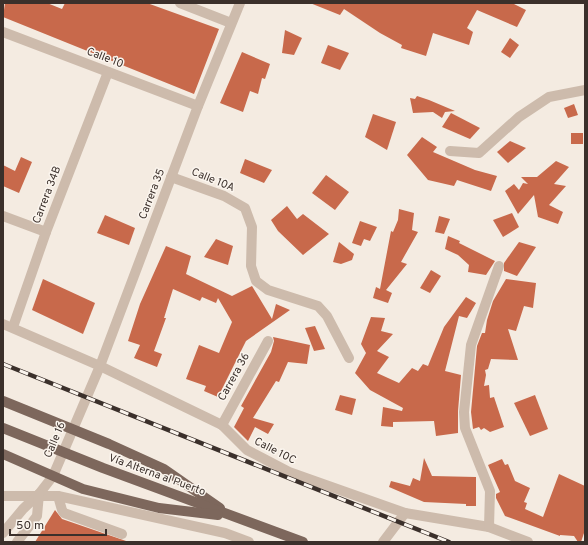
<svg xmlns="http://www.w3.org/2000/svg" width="588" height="545" viewBox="0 0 588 545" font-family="Overpass,sans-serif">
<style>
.building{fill:#c8694b}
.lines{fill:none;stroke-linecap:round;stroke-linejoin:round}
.minor{stroke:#cdbbac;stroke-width:10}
.major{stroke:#7d675c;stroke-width:10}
.rail-casing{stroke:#3b302b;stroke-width:4.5}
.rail{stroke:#fbf5ee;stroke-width:3;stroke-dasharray:9;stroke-linecap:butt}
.labels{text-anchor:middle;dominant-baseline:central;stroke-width:3;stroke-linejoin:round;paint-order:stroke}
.street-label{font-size:11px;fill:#3b302b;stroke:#fbf5ee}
</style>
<rect width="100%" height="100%" fill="#f4ebe1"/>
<g class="building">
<path d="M5 3H47L62 9 65 3H147L219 29 194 94 3 17Z"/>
<path d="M310 3H512L526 10 517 27 477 10 467 28 473 32 469 45 433 33 426 56 401 48 402 45 380 33 344 9 340 15Z"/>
<path d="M285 30 302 38 294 55 282 53Z"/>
<path d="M510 38 519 45 510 58 501 52Z"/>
<path d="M328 45 349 53 340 70 321 63Z"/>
<path d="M242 52 270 64 265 79 262 78 258 94 250 91 243 112 220 103Z"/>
<path d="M417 96 429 100 455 111 445 112 442 118 433 112 413 113 410 98 415 99Z"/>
<path d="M574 104 578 115 568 118 564 108Z"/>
<path d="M451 113 480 128 470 139 442 127Z"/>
<path d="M373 114 396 122 387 150 365 137Z"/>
<rect x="571" y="133" width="12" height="11"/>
<path d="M422 137 437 147 433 152 475 170 497 176 491 191 457 180 454 186 428 180 407 155Z"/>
<path d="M510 141 526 148 508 163 497 152Z"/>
<path d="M21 157 32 162 19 193 3 186V165L15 171Z"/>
<path d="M245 159 272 170 264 183 240 173Z"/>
<path d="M556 161 569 167 554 184 566 186 549 205 563 212 558 224 538 217 534 195 518 214 505 191 514 184 519 190 523 183 528 184 521 177H537Z"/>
<path d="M326 175 349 192 335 210 312 193Z"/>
<path d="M287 206 297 219 303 214 329 234 303 255 278 231 271 220Z"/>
<path d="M399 209 414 213 412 230 418 232 401 262 407 264 386 290 392 293 388 303 373 298 376 287 380 289 391 231 393 232 398 220Z"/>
<path d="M512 213 519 227 503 237 493 220Z"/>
<path d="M105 215 135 228 129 245 97 233Z"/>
<path d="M439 216 450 219 444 234 435 232Z"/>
<path d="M360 221 377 227 370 241 364 239 361 246 352 243Z"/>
<path d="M448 236 460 241 459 243 495 261 486 275 468 272 469 265 458 255 445 249Z"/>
<path d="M216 239 233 246 228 265 204 257Z"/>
<path d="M339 242 354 254 352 260 341 264 333 262Z"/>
<path d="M519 242 536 247 517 276 504 271V263Z"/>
<path d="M166 246 191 256 186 274 232 296 252 286 272 319 276 304 290 310 246 341 218 397 204 391 206 386 186 379 199 345 219 353 232 322 218 298 216 303 202 297 200 301 173 289 164 318H166L154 351 162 354 157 367 134 358 140 345 128 341 140 304Z"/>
<path d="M431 270 441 276 430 293 420 288Z"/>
<path d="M43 279 95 303 83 334 32 310Z"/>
<path d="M506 279 536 283 533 308 524 306 516 331 508 329 518 360 491 359 488 369 485 370 486 375 484 386 489 385 490 398 494 397 504 427 490 432 484 428 481 430 479 427 473 429 471 412 477 346 482 333H485L487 320 493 301Z"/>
<path d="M466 297 476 303 467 318 459 316 445 371 461 375 458 411V433L436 436 434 421 393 422V427L381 426 383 407 402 411 403 408 370 390 355 373 366 353 361 344 371 317 385 318 381 331 393 334 377 351 389 357 377 373 399 383 412 368 418 371 423 364 428 366 444 327Z"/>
<path d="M315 326 325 349 314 351 305 328Z"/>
<path d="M273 337 310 345 307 364 288 362 279 382 276 381 253 418 274 424 268 434 255 427 248 441 234 427 244 408 241 406 271 352 274 341Z"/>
<path d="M340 395 356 399 352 415 335 410Z"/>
<path d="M535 395 548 429 530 436 514 403Z"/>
<path d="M424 458 432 476 476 477V506H466V504L424 502 389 487 391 481 410 486 413 478 420 481Z"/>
<path d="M502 459 505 465 508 464 515 481 530 488 524 502 527 503 525 509 543 517 559 474 585 486V530L581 542H578L574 536 560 535V536L505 516 496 498V494L500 492 488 465Z"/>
<path d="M55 510 62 519 129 542H35Z"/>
</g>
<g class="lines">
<g class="minor">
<path d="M180 3 231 23"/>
<path d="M3 32 198 106"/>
<path d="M450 151 479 153 519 117 549 97 585 90"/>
<path d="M171 177 224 196 245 208 252 227 251 266 256 281 268 290 318 306 327 316 349 358"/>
<path d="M3 216 46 232"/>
<path d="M3 324 100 366 222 425 247 450 289 472 405 513 489 527 528 542"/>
<path d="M13 327 46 232 108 72"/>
<path d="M222 425 268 341"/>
<path d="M3 496H58L225 533 249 542"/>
<path d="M58 496 62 510 64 513 122 534"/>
<path d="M489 527 490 491 465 428 464 412 471 345 499 266"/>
<path d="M3 533 23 509 39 494 53 476 100 366 198 106 240 3"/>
<path d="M17 542 37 516 39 494"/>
<path d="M383 542 405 513"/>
</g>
<g class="major">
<path d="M3 401 109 444 164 469 220 508"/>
<path d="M3 428 103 468 303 542"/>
<path d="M3 454 83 489 159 508 218 515"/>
</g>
<g class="rail-casing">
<path id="rail" d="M3 364 449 542"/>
</g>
<use href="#rail" class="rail"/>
</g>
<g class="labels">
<g class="street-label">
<text transform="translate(105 58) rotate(21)">Calle 10</text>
<text transform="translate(213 180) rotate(22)">Calle 10A</text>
<text transform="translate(152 194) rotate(-69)">Carrera 35</text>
<text transform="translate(47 195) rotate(-69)">Carrera 34B</text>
<text transform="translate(234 377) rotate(-61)">Carrera 36</text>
<text transform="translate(55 440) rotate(-67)">Calle 16</text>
<text transform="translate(275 451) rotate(27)">Calle 10C</text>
<text transform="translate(157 475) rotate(20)">Vía Alterna al Puerto</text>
</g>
</g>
<rect width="588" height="545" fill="none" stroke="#3b302b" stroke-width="8"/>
<path d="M10 529v6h96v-6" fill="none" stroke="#3b302b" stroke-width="2"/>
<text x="16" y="529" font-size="12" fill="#3b302b" stroke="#fbf5ee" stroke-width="3" paint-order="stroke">50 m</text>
</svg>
